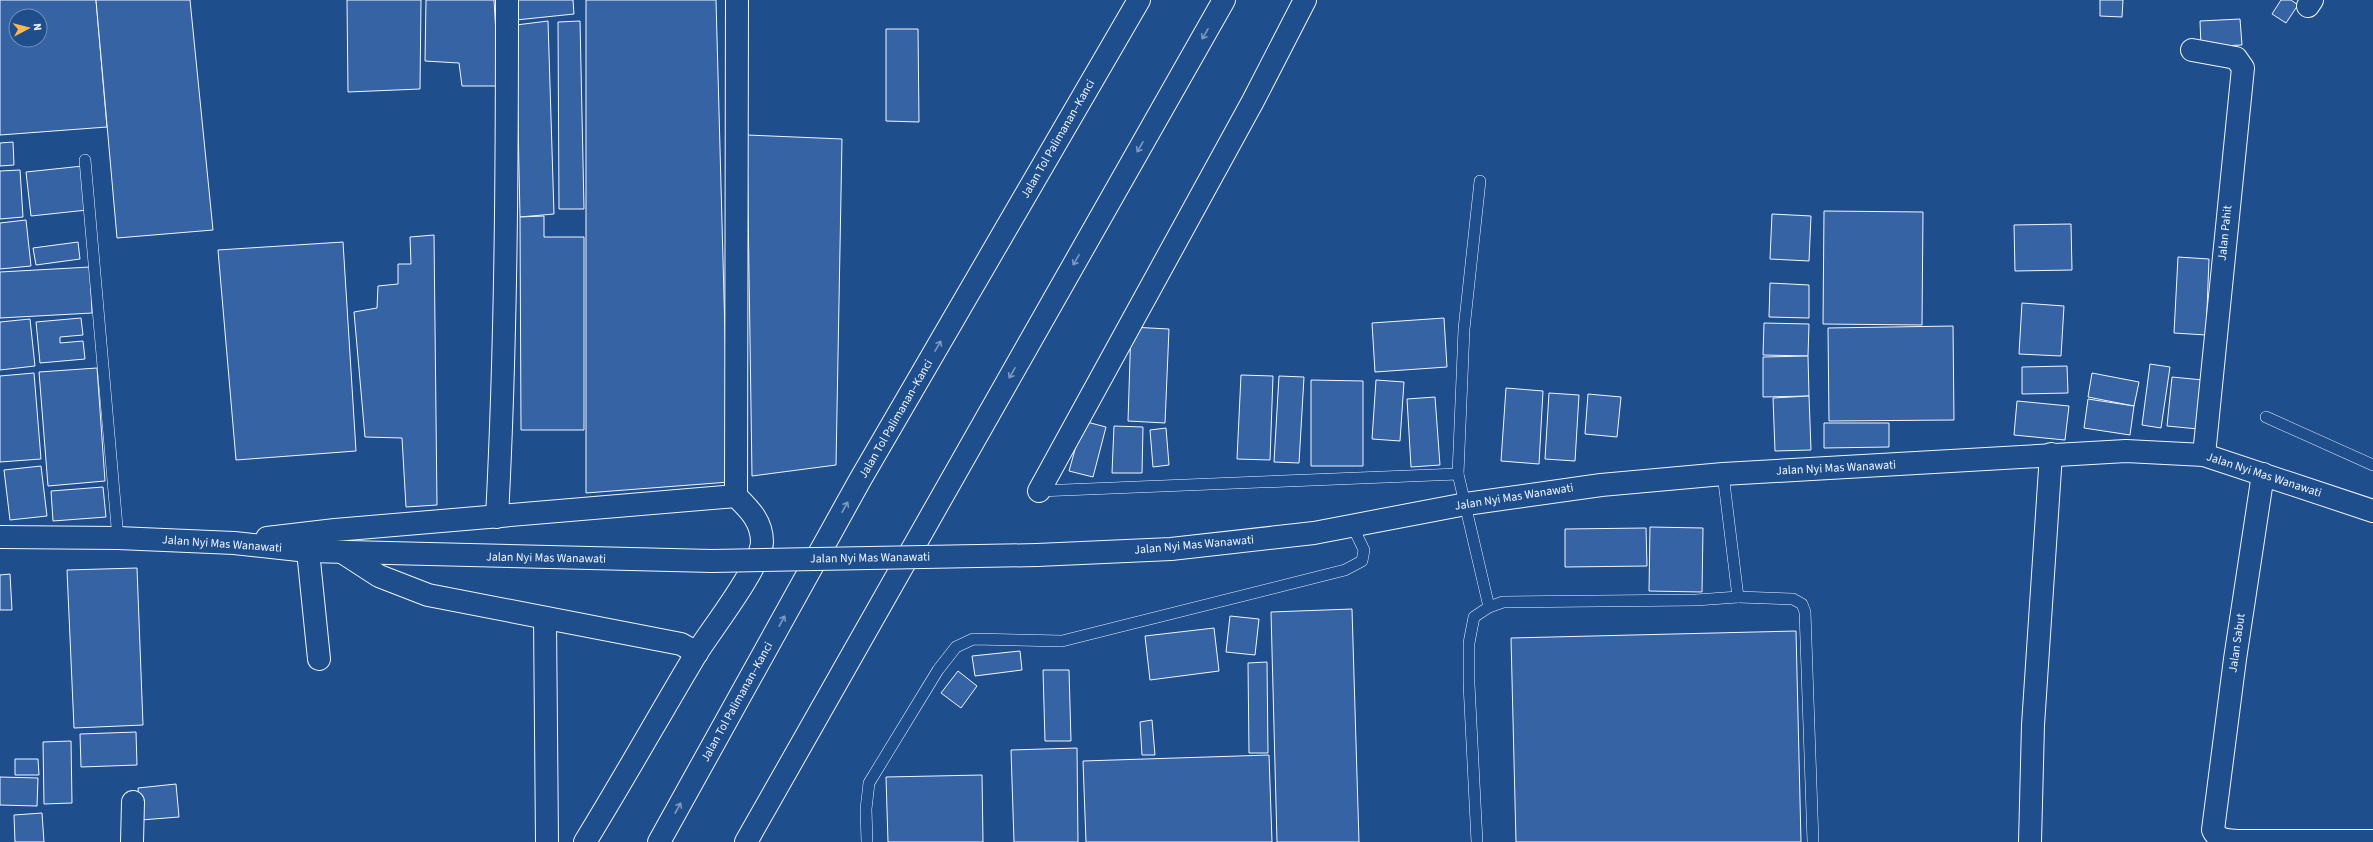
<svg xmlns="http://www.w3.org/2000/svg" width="2373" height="842" viewBox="0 0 2373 842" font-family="'Source Sans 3',sans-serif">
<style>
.building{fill:#3563a3;stroke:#f2f6ff;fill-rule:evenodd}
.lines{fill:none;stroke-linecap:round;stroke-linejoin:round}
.service-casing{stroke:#f2f6ff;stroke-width:12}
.minor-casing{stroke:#f2f6ff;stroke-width:24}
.motorway-casing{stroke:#f2f6ff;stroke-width:24}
.service{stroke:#1f4e8c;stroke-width:11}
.minor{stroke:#1f4e8c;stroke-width:22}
.motorway{stroke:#1f4e8c;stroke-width:22}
.minor-bridge-casing{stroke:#f2f6ff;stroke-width:24;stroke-linecap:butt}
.minor-bridge{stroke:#1f4e8c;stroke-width:22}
.oneway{stroke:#7e9ac0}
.labels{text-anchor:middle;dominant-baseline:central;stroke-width:3;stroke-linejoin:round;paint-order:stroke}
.street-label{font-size:12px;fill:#f2f6ff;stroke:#1f4e8c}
</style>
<rect width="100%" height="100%" fill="#1f4e8c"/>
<g class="building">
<path d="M0 0H96L107 127 0 135ZM16 16H40V40H16Z"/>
<path d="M96 0H190L213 230 117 238Z"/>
<path d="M347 0H421L420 89 348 92Z"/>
<path d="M426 0H494L499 86H462L459 63 425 61Z"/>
<path d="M516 0H573L574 14 516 20Z"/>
<path d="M586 0H716L729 482 586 493Z"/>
<path d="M2100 0H2123L2122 17 2100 16Z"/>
<path d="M2281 0H2291L2298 5 2286 23 2272 14Z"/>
<path d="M2240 19 2242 45 2201 47 2200 21Z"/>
<path d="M548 21 554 214 520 217 516 25Z"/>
<path d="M580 21 584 209H559L558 22Z"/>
<path d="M886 29H918L919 122 886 121Z"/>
<path d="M747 135 842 139 836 465 752 476Z"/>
<path d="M13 142 14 165 0 166V143Z"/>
<path d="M83 166 87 210 31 216 26 172Z"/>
<path d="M20 170 23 217 0 219V171Z"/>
<path d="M1824 211 1923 212 1922 325 1823 324Z"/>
<path d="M1772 214 1811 216 1809 261 1770 259Z"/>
<path d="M544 216V237H584V430H521L520 217Z"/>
<path d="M26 220 31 266 0 269V223Z"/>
<path d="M2071 224 2072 270 2015 271 2014 225Z"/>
<path d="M434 235 437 505 406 507 402 438 365 437 354 312 377 308 378 286 398 284V264H411L410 237Z"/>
<path d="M78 242 80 259 36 265 33 248Z"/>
<path d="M343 242 356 451 236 460 218 250Z"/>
<path d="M2178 257 2209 259 2206 335 2174 333Z"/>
<path d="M90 267 92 313 0 318V272Z"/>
<path d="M1770 283 1809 285V318L1769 317Z"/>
<path d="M2022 303 2064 306 2061 356 2019 354Z"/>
<path d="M81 318 83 335 60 337V343L83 341 85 359 40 363 36 322Z"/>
<path d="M1444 318 1447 367 1375 372 1372 323Z"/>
<path d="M30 319 35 366 0 370V322Z"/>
<path d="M1764 323 1809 324 1808 356 1763 355Z"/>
<path d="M1953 326 1954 420 1829 421 1828 328Z"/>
<path d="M1131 327 1169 329 1165 423 1128 421Z"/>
<path d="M1808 356 1809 396 1763 397V357Z"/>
<path d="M2150 364 2170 367 2161 428 2142 425Z"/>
<path d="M2067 366 2068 393 2022 394V367Z"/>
<path d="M97 368 105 481 48 486 39 372Z"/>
<path d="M34 373 41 459 0 462V376Z"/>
<path d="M2092 373 2139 382 2134 406 2088 397Z"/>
<path d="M1241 375 1273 376 1270 460 1237 459Z"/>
<path d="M1279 376 1304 377 1299 463 1274 462Z"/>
<path d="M2172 377 2203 380 2198 429 2167 426Z"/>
<path d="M1311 380 1363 381V466H1311Z"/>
<path d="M1376 380 1404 382 1400 441 1372 439Z"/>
<path d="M1506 388 1543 391 1539 464 1501 461Z"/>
<path d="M1549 393 1579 395 1575 461 1545 459Z"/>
<path d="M1588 394 1621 397 1617 437 1585 434Z"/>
<path d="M1809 396 1811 450 1775 451 1773 398Z"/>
<path d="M1435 397 1440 465 1411 467 1407 399Z"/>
<path d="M2088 399 2134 406 2130 435 2084 428Z"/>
<path d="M2017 401 2069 406 2065 440 2014 435Z"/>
<path d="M1083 421 1106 427 1093 477 1069 471Z"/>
<path d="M1824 423H1889V447L1824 448Z"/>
<path d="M1114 426 1143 427 1142 473H1112Z"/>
<path d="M1166 428 1169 465 1153 467 1150 430Z"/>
<path d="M41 466 47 516 10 520 4 470Z"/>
<path d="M103 487 106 517 53 521 51 491Z"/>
<path d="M1650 527 1703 528 1702 592 1649 591Z"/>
<path d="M1646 528 1647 566 1565 567V529Z"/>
<path d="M137 568 143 725 74 728 67 570Z"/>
<path d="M10 574 12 610H0V575Z"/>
<path d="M1352 609 1359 842H1277L1271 612Z"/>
<path d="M1230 616 1259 619 1255 655 1226 652Z"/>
<path d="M1214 628 1219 671 1150 680 1145 636Z"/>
<path d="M1796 631 1801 842H1516L1511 638Z"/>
<path d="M1020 651 1022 670 975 676 972 656Z"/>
<path d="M1267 662 1268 753H1249L1248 663Z"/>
<path d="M1043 670H1069L1071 741H1045Z"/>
<path d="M958 671 977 686 961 708 941 693Z"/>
<path d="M1152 720 1155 755H1142L1140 722Z"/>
<path d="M136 732 137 765 81 767 80 734Z"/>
<path d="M71 741 72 803 44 804 43 742Z"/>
<path d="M1077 748 1078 842H1014L1011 750Z"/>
<path d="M1269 755 1272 842H1086L1083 761Z"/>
<path d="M15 759H38L39 775H15Z"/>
<path d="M982 775 983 842H888L886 777Z"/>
<path d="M0 777 38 778 37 806 0 805Z"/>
<path d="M176 784 179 817 141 820 138 788Z"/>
<path d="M42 813 44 842H15L14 815Z"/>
</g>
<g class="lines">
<g class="service-casing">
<g id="service">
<path d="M85 160 118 538"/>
<path d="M2266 417 2373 465"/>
<path d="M1458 474 1464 329 1480 181"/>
<path d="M1039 491 1458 474 1489 607"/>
<path d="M1738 597 1793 599 1802 604 1805 612 1813 842"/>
<path d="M867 842 866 809 869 783 938 670 956 647 973 639 1062 641 1345 570 1362 561 1364 550 1353 527"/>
<path d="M1477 842 1469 684V643L1474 617 1489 607 1503 602 1696 600 1738 597 1723 474"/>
</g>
</g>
<g class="minor-casing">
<g id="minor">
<path d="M2308 6 2312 0"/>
<path d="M2192 50 2236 58 2243 68 2204 455"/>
<path d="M2263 474 2235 659 2213 830C2218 841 2228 840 2239 841H2373"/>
<path d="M1039 491 1253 101 1305 0"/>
<path d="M497 517C506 345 507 173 507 0"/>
<path d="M0 537 118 538 234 543 308 551 712 561"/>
<path d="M267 538 335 530 736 496"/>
<path d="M308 551 319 659"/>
<path d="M342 552 379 576 428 595 681 644 697 653"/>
<path d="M1037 555 1171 549 1314 533 1466 504 1601 485 1723 474 2126 451 2204 455 2373 511"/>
<path d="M545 618 547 842"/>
<path d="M132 842 133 802"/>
<path d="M585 842C623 780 659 716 696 654 711 630 761 566 762 542 762 521 749 509 736 496L737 0"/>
<path d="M2030 842 2033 725 2051 454"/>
</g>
</g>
<g class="motorway-casing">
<g id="motorway">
<path d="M659 842 860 480 1139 0"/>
<path d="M746 842 1224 0"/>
</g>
</g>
<use href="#service" class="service"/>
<use href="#minor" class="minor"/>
<use href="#motorway" class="motorway"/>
<g class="minor-bridge-casing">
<path id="minor-bridge" d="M712 561 1037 555"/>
</g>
<use href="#minor-bridge" class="minor-bridge"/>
</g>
<defs><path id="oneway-shaft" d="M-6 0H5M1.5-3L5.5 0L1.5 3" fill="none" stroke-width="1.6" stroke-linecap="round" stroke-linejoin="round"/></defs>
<g class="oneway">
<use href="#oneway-shaft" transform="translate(1205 34) rotate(120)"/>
<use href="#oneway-shaft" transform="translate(1140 147) rotate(120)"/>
<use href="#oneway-shaft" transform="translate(1076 260) rotate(120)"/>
<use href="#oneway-shaft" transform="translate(938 346) rotate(-60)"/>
<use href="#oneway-shaft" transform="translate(1012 373) rotate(120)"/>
<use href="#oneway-shaft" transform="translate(845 507) rotate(-61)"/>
<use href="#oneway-shaft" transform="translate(782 621) rotate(-61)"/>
<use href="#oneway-shaft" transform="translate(678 808) rotate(-61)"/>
</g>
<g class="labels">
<g class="street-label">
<text transform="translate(1058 139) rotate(-60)">Jalan Tol Palimanan–Kanci</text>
<text transform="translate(2225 233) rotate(-84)">Jalan Pahit</text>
<text transform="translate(896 419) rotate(-60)">Jalan Tol Palimanan–Kanci</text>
<text transform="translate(1836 468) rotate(-3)">Jalan Nyi Mas Wanawati</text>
<text transform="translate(2264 475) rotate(18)">Jalan Nyi Mas Wanawati</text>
<text transform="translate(1514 497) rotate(-9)">Jalan Nyi Mas Wanawati</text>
<text transform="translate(222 544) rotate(4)">Jalan Nyi Mas Wanawati</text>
<text transform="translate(1194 545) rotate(-5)">Jalan Nyi Mas Wanawati</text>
<text transform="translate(546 558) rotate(1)">Jalan Nyi Mas Wanawati</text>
<text transform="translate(870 558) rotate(-1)">Jalan Nyi Mas Wanawati</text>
<text transform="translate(2237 643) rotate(-82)">Jalan Sabut</text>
<text transform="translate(737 702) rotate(-61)">Jalan Tol Palimanan–Kanci</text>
</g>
</g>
<g transform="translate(28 28) rotate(83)"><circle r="19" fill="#1f4e8c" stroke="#7391ba"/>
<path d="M0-3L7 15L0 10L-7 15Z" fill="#ffb74d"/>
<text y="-6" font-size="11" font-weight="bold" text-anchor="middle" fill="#f2f6ff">N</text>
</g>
</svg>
